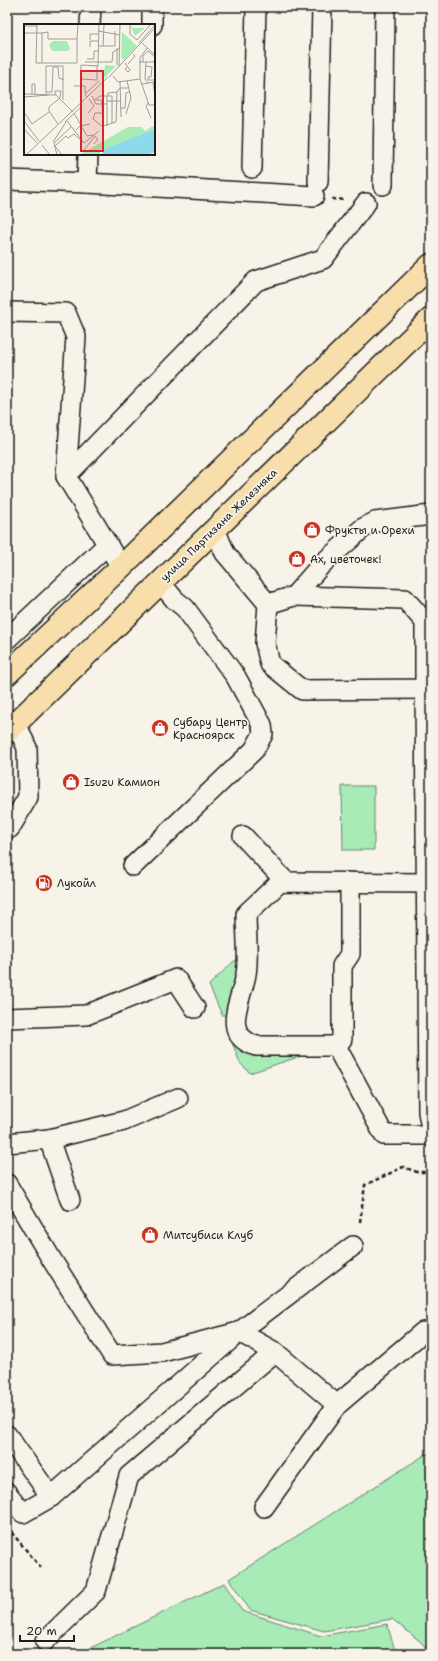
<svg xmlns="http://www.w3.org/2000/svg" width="438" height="1661" viewBox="0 0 438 1661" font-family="'Shantell Sans',sans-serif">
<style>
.green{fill:#a8ebb6;stroke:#628469}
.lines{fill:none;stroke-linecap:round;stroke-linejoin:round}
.minor-casing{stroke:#1c1c1c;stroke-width:22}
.major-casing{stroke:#1c1c1c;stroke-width:25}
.path{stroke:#1c1c1c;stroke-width:2.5;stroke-dasharray:4 3;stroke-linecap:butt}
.minor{stroke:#f7f3e8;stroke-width:19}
.major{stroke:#f8deab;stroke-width:22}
.labels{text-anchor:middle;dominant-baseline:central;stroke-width:3.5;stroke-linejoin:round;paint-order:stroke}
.street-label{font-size:11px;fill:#1c1c1c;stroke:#f7f3e8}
.poi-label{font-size:11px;fill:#1c1c1c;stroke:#f7f3e8;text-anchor:start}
.inset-road{fill:none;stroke:#9f9d96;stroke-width:1}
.view{fill:#d62828;fill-opacity:0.15;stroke:#d62828;stroke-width:2}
.inset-edge{fill:none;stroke:#1c1c1c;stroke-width:2}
</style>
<rect width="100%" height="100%" fill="#f7f3e8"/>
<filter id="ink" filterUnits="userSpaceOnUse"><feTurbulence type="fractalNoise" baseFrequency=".025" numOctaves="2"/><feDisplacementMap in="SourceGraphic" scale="8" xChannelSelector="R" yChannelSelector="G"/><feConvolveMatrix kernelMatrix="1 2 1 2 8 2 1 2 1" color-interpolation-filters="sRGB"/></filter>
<g filter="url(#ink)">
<g class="green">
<path d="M342 786H374V850H343Z"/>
<path d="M234 961H238V974L229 1015H222L209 985Z"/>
<path d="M232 1042 241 1051 251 1055H304L250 1073 240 1063Z"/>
<path d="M431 1451V1654L421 1642 392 1619 324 1631 250 1610 229 1579Z"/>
<path d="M224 1583 242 1611 321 1636 387 1624 396 1654H78Z"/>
</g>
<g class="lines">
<g class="minor-casing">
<g id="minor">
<path d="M90 25 91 7"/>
<path d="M152 25V7"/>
<path d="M252 168 256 7"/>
<path d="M7 180 87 183 314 196"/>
<path d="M318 182 322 7"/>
<path d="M87 183 88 154"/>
<path d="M383 185 385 7"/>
<path d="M7 312 66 313 76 337 66 476"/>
<path d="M215 529 225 553 268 604 294 596 322 564 363 528 375 522 431 515"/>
<path d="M121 567 66 476 256 281 323 259 366 203"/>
<path d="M268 604 265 643 270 664 302 690 425 689V622L405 599 294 596"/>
<path d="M7 639 108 544"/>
<path d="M431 689H425L428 1112 431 1128"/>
<path d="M10 828 28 797 27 748 16 723"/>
<path d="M243 836 286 882"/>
<path d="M133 866 254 750 263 734 262 725 236 677 185 608 175 600 160 582"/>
<path d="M426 883 280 882 246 914C246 931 249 958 246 974 242 1000 219 1034 256 1046H336L384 1135H431"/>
<path d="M7 1018 86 1015 176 979 195 1008"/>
<path d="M336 1046 342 1039V966L350 954V882"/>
<path d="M49 1139 70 1200"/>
<path d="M7 1143 49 1139 124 1121 178 1098"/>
<path d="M7 1184 52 1260 112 1355 162 1352 239 1332 275 1352 337 1405 264 1507"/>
<path d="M337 1405 423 1332"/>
<path d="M7 1435 51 1497 239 1332 353 1246"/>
<path d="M7 1493 23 1513 51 1497"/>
<path d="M45 1641 96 1591 129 1476 275 1352"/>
</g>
</g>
<g class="major-casing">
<g id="major">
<path d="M7 674 121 567 431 265"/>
<path d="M7 732 431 319"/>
</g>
</g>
<g class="path">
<path d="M332 199 345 200"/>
<path d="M360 1222 365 1185 403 1167 417 1172H431"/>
<path d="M7 1527 42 1569"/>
<path d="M225 1654 242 1652 244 1654"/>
</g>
<use href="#minor" class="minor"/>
<use href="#major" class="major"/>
</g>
</g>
<defs>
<g id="shop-disc" transform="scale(0.9)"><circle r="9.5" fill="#c8321e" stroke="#f7f3e8"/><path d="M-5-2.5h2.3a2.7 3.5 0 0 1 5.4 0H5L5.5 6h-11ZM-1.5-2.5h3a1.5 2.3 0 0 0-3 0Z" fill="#fff"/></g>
<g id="fuel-disc" transform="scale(0.9)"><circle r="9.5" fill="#c8321e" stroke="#f7f3e8"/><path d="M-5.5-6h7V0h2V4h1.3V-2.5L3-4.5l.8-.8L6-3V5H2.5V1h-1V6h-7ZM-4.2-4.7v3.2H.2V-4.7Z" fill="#fff"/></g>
</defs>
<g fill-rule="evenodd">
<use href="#shop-disc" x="312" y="530"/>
<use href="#shop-disc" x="297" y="559"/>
<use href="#shop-disc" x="160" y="728"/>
<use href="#shop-disc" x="71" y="782"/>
<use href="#fuel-disc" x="44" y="883"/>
<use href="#shop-disc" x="150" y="1235"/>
</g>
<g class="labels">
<g class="street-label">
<text transform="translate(219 525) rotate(-44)">улица Партизана Железняка</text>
</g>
<g class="poi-label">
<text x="325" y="530">Фрукты и Орехи</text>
<text x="310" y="559">Ах, цветочек!</text>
<text x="173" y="722">Субару Центр<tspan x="173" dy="13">Красноярск</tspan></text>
<text x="84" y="782">Isuzu Камион</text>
<text x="57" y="883">Лукойл</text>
<text x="163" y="1235">Митсубиси Клуб</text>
</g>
</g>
<g transform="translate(24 24)">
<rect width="131" height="131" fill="#f7f3e8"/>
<path d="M107 3 111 4H121L111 12ZM98 8 113 22 100 36 97 33ZM29 17H43L46 25 43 27H28L25 21ZM81 41 92 42 79 55 80 49ZM129 102 131 105 78 127 76 125V131H55L104 103H118L121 107Z" fill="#a8ebb6"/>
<path d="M131 105V128L123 131H77L81 125Z" fill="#8cdaea"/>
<path class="inset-road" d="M13 0 12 39H53V15M106 1V10L113 16 127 0M0 2H13M74 7 96 11M0 9H18V39M18 9 24 8V15H53L54 0M66 16V10H74M115 19 131 1M118 19 131 31M74 22H79L80 1M79 22H91V7M66 23V17H74M123 24 116 34V55L125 81H131M63 35H70V27H74M61 38H88L89 28 96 24M115 38H130M119 38V32L124 27 131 33 130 38M122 38 121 55 124 59M101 39 106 46 104 48 101 45 103 43M104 40 111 32 109 30M93 41V24M73 42V56M122 42 128 43 127 53H124V56H131M95 43 96 0M89 52 94 58 116 55M85 53 131 4M73 56 57 55V41L74 42 75 0M96 57 97 93M129 58 131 72M118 60 131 58M50 62H61V69M22 68H28L29 43H34L35 54 40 56M0 70 32 71 49 88M8 70V60H11V70M22 70V42H39V76M31 71V67H37L36 74 25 83V87L34 100M68 72 70 76 76 72H83M83 72V102M0 73 25 71M63 73 61 70 75 57M70 76 72 80H78L77 76H72M83 77H97M124 79 122 82 127 94M83 80H78L79 102 92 98 93 68 96 64H104M97 84H101L102 69 105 68M0 88 8 100 25 88M50 89 63 112 69 111 74 115 70 120M64 89 70 82 65 75M102 90 107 74 103 57M0 97 15 117M43 97 60 119 75 107M41 98 58 82M88 99V72H84V69L93 68M78 102 69 95 71 89H78M0 105 13 119M52 106 56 102 66 100M29 118 42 98M18 121 26 131M60 126 71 112M2 131 84 53M33 131 30 119 47 103M38 131 31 122 42 112 44 114 50 110 60 119"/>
<path class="view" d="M57 47H79V127H57Z"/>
<rect width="131" height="131" class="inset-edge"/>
</g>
<rect width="438" height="1661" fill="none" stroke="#f7f3e8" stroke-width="24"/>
<rect x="12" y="12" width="414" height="1637" fill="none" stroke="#1c1c1c" stroke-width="1.5" filter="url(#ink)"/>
<path d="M20 1635v6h54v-6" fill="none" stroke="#1c1c1c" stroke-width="2"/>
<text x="26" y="1635" font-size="12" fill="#1c1c1c" stroke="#f7f3e8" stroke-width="3" paint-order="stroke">20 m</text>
</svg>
